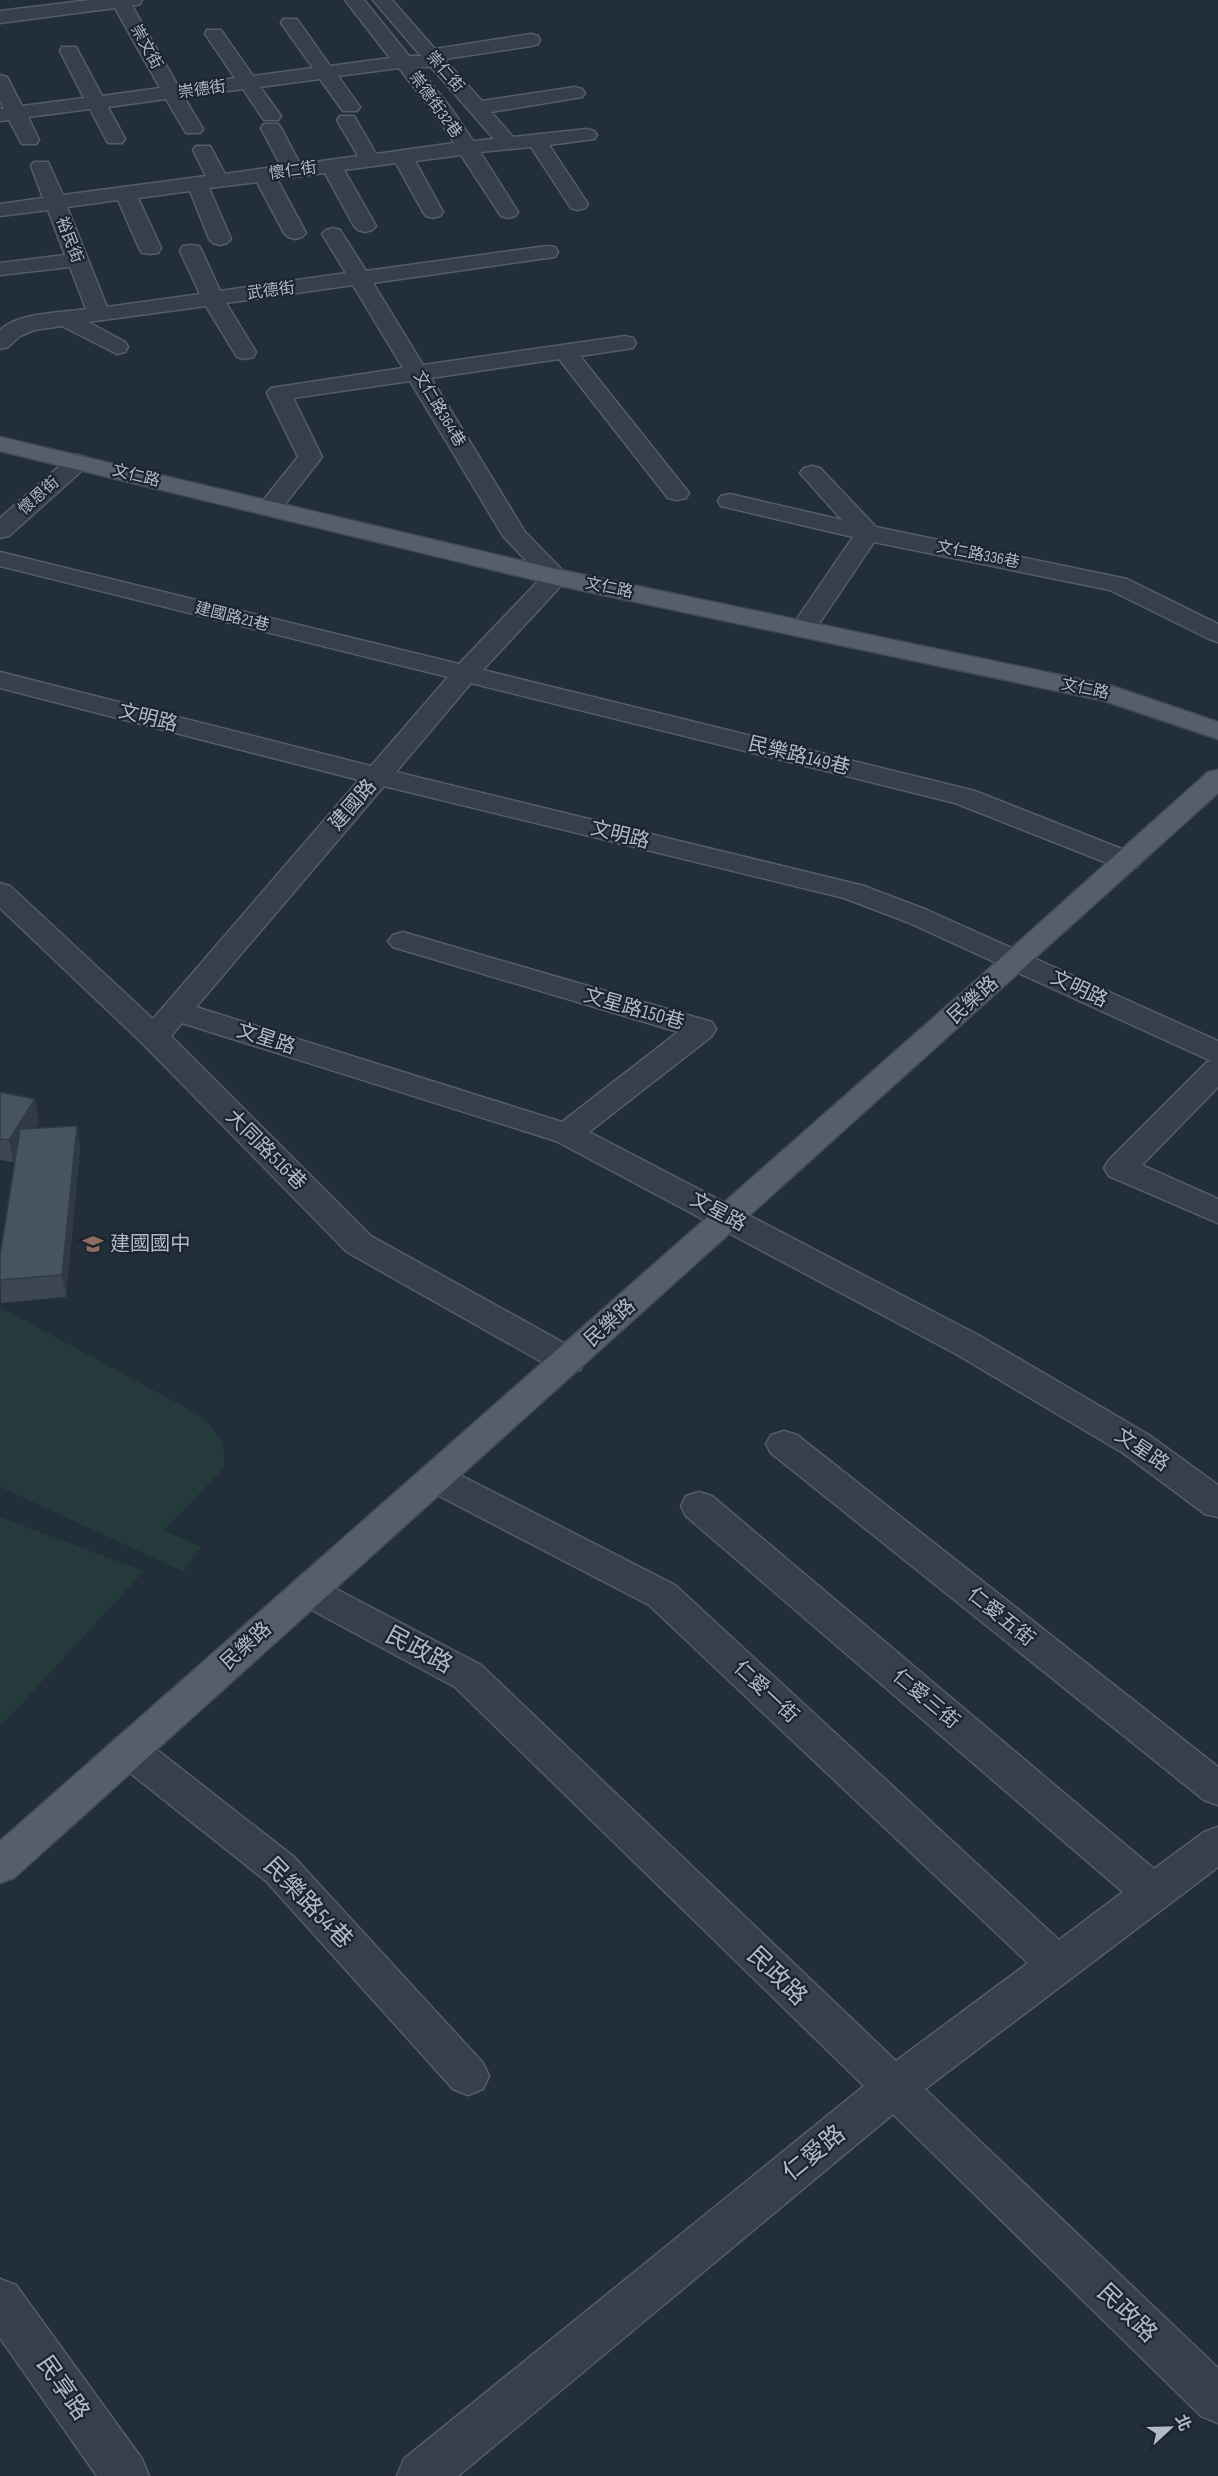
<svg xmlns="http://www.w3.org/2000/svg" width="1218" height="2476" viewBox="0 0 1218 2476" font-family="'Sofia Sans Condensed','Noto Sans TC',sans-serif">
<style>
.green{fill:#243a3b}
.lines{fill:none;stroke-linecap:round;stroke-linejoin:round}
.minor-casing{stroke:#545d68;stroke-width:3}
.major-casing{stroke:#424b56;stroke-width:3}
.minor{fill:#363f4a;fill-rule:evenodd}
.major{fill:#545f6a;fill-rule:evenodd}
.wall{fill:#3c4753}
.shaded-wall{fill:#313a44}
.building{fill:#465361;stroke:#313a44;stroke-width:1.5}
.labels{text-anchor:middle;dominant-baseline:central;stroke-width:4.5;stroke-linejoin:round;paint-order:stroke}
.far-street-label{font-size:16px;fill:#b1bac6;stroke:#1b242f}
.street-label{font-size:20px;fill:#b1bac6;stroke:#1b242f}
.poi-label{font-size:20px;fill:#b1bac6;stroke:#1b242f;text-anchor:start}
.near-street-label{font-size:24px;fill:#b1bac6;stroke:#1b242f}
</style>
<rect width="100%" height="100%" fill="#222e3a"/>
<g class="green">
<path d="M0 1307 203 1417 223 1442 225 1467 164 1530 201 1547 184 1572 0 1487Z"/>
<path d="M0 1517 144 1571 0 1727Z"/>
</g>
<g class="lines">
<g class="minor-casing">
<g id="minor">
<path d="M90 0H142L140 4 132 6 178 86 235 78 205 34 207 30H221L253 76 313 68 281 23 283 19H297L330 66 390 58 345 0H364L409 56H421L373 0H392L435 49 531 34 538 36 540 40 538 44 531 46 444 59 482 101 575 87 582 89 585 93 582 97 491 112 513 137 587 129 594 131 597 135 594 139 549 145 588 204 585 208 578 210 571 208 531 147 480 152 518 212 515 216 508 218 501 216 461 155 415 161 443 212 440 216 433 218 426 216 423 212 396 163 344 170 376 226 372 230 365 232 358 230 354 226 325 173 277 179 306 233 302 237 295 239 288 237 284 233 257 182 209 188 231 239 227 243 220 245 213 243 209 239 190 191 138 198 161 248 158 253 150 254 142 253 139 248 118 200 67 207 107 307 200 294 180 251 183 246 191 245 199 246 202 251 220 291 346 273 322 234 326 230 333 228 340 230 366 271 547 246 555 247 558 252 555 257 547 258 373 283 423 365 625 336 633 338 636 343 633 348 580 356 689 493 686 498 677 500 668 498 559 359 431 378 525 532 569 577 483 670 975 791 1137 855 1141 861 1137 867 1127 870 1117 867 955 803 471 683 396 772 864 886 927 910 1218 1041V1087L1142 1165 1218 1199V1223L1109 1176 1104 1168 1109 1160 1207 1062 1211 1061 907 922 844 898 384 786 196 1007 562 1122 678 1032 393 947 388 941 393 935 403 932 413 935 712 1022 716 1029 712 1036 589 1132 980 1336 1149 1435 1218 1485V1517L1205 1514 1123 1453 956 1354 556 1141 182 1023 171 1036 371 1236 580 1352 585 1361 580 1370 568 1373 556 1370 347 1252 143 1044 0 908V883L10 886 153 1019 359 780 0 688V672L371 766 448 677 0 566V552L459 664 542 577 503 536 410 381 293 398 322 457 278 513 269 515 260 513 257 508 298 457 267 393 271 388 403 368 353 285 226 303 256 352 253 357 245 359 237 357 206 306 88 322 125 342 128 347 125 352 117 354 62 326 34 330 20 336 8 347 0 349V330C20 312 60 313 86 309L70 267 0 275V263L65 255 48 210 0 216V204L43 198 31 166 34 162H48L63 195 206 176 193 150 196 146H210L225 174 281 166 261 128 264 124H278L281 128 300 164 358 156 337 120 340 116H354L376 154 454 143 438 118 399 68 338 76 360 107 357 111H343L320 79 260 87 281 116 278 120H264L243 89 184 97 203 129 200 133H186L166 99 108 107 125 139 122 143H108L90 109 28 117 39 140 36 144H22L9 120 0 121V109H4L0 101V75L7 77 22 106 84 98 60 51 62 47H76L102 96 160 88 115 8 0 23V11ZM418 67H431L494 139 473 141 453 111Z"/>
<path d="M78 455 86 457 90 462 86 467 9 536 0 538V518L70 457Z"/>
<path d="M812 466 820 468 876 527 1127 579 1218 624V642L1209 639 1110 590 874 542 812 634 803 637 794 634 790 629 853 537 721 506 718 501 721 496 730 494 842 520 800 473 804 468Z"/>
<path d="M784 1431 797 1435 1218 1767V1805L1204 1800 771 1453 766 1444 771 1435Z"/>
<path d="M435 1465 448 1469 675 1585 1059 1940 1123 1892 686 1516 681 1506 686 1496 699 1492 712 1496 1154 1869 1204 1832 1218 1827V1867L925 2089 1218 2368V2423L1201 2416 893 2114 458 2476H397L404 2459 864 2086 455 1687 295 1601 289 1591 295 1581 308 1577 321 1581 481 1665 896 2061 1028 1963 649 1605 422 1487 417 1478 422 1469Z"/>
<path d="M129 1734 143 1739 294 1857 483 2063 489 2076 483 2089 468 2095 453 2089 266 1881 115 1761 109 1750 115 1739Z"/>
<path d="M0 2279 16 2285 142 2459 149 2476H97L0 2338Z"/>
</g>
</g>
<g class="major-casing">
<g id="major">
<path d="M0 437 556 569 1112 686 1218 722V739L1105 701 556 585 0 451Z"/>
<path d="M1218 770V793L14 1878 0 1883V1841L983 974 1208 772Z"/>
</g>
</g>
<use href="#minor" class="minor"/>
<use href="#major" class="major"/>
</g>
<path class="wall" d="M0 1092 39 1121 34 1129 77 1126 80 1148 66 1297 1 1303 0 1256 15 1160 13 1162 0 1160Z"/>
<g class="shaded-wall">
<path d="M35 1099 39 1121 13 1162 9 1140Z"/>
<path d="M77 1126 80 1148 66 1297 62 1275Z"/>
</g>
<g class="building">
<path d="M0 1092 35 1099 9 1140 0 1139Z"/>
<path d="M77 1126 62 1275 0 1280V1256L20 1129Z"/>
</g>
<defs>
<g id="school-bare" transform="scale(1.62)"><path d="M0-5L7-2L0 1L-7-2ZM-4 1L0 2.5L4 1V4Q0 6-4 4Z" fill="#8d6e63" stroke="#1b242f" stroke-width="2.5" paint-order="stroke"/></g>
</defs>
<g fill-rule="evenodd">
<use href="#school-bare" x="93" y="1244"/>
</g>
<g class="labels">
<g class="far-street-label">
<text transform="translate(146 47) rotate(61)">崇文街</text>
<text transform="translate(445 72) rotate(49)">崇仁街</text>
<text transform="translate(202 90) rotate(-8)">崇德街</text>
<text transform="translate(435 105) rotate(54)">崇德街32巷</text>
<text transform="translate(293 171) rotate(-8)">懷仁街</text>
<text transform="translate(69 240) rotate(69)">裕民街</text>
<text transform="translate(271 291) rotate(-7)">武德街</text>
<text transform="translate(439 409) rotate(59)">文仁路364巷</text>
<text transform="translate(136 476) rotate(14)">文仁路</text>
<text transform="translate(39 496) rotate(-42)">懷恩街</text>
<text transform="translate(978 555) rotate(11)">文仁路336巷</text>
<text transform="translate(609 588) rotate(12)">文仁路</text>
<text transform="translate(232 617) rotate(14)">建國路21巷</text>
<text transform="translate(1085 689) rotate(12)">文仁路</text>
</g>
<g class="street-label">
<text transform="translate(148 718) rotate(14)">文明路</text>
<text transform="translate(799 756) rotate(14)">民樂路149巷</text>
<text transform="translate(353 805) rotate(-49)">建國路</text>
<text transform="translate(620 835) rotate(14)">文明路</text>
<text transform="translate(1079 989) rotate(25)">文明路</text>
<text transform="translate(973 1000) rotate(-42)">民樂路</text>
<text transform="translate(634 1009) rotate(16)">文星路150巷</text>
<text transform="translate(266 1039) rotate(18)">文星路</text>
<text transform="translate(266 1150) rotate(45)">大同路516巷</text>
<text transform="translate(718 1212) rotate(28)">文星路</text>
<text transform="translate(610 1323) rotate(-42)">民樂路</text>
<text transform="translate(1142 1450) rotate(34)">文星路</text>
<text transform="translate(1001 1617) rotate(39)">仁愛五街</text>
<text transform="translate(246 1646) rotate(-42)">民樂路</text>
<text transform="translate(766 1692) rotate(43)">仁愛一街</text>
<text transform="translate(926 1699) rotate(40)">仁愛三街</text>
</g>
<g class="poi-label">
<text x="110" y="1244">建國國中</text>
</g>
<g class="near-street-label">
<text transform="translate(419 1650) rotate(28)">民政路</text>
<text transform="translate(308 1903) rotate(46)">民樂路54巷</text>
<text transform="translate(777 1976) rotate(44)">民政路</text>
<text transform="translate(814 2153) rotate(-39)">仁愛路</text>
<text transform="translate(1127 2313) rotate(44)">民政路</text>
<text transform="translate(63 2388) rotate(55)">民享路</text>
</g>
</g>
<g transform="translate(1170 2428) rotate(68)" stroke="#1b242f" stroke-width="4.5" paint-order="stroke">
<path d="M0-4.5L10 22L0 15L-10 22Z" fill="#b1bac6"/>
<text y="-9" font-size="16" font-weight="bold" text-anchor="middle" fill="#b1bac6">北</text>
</g>
</svg>
